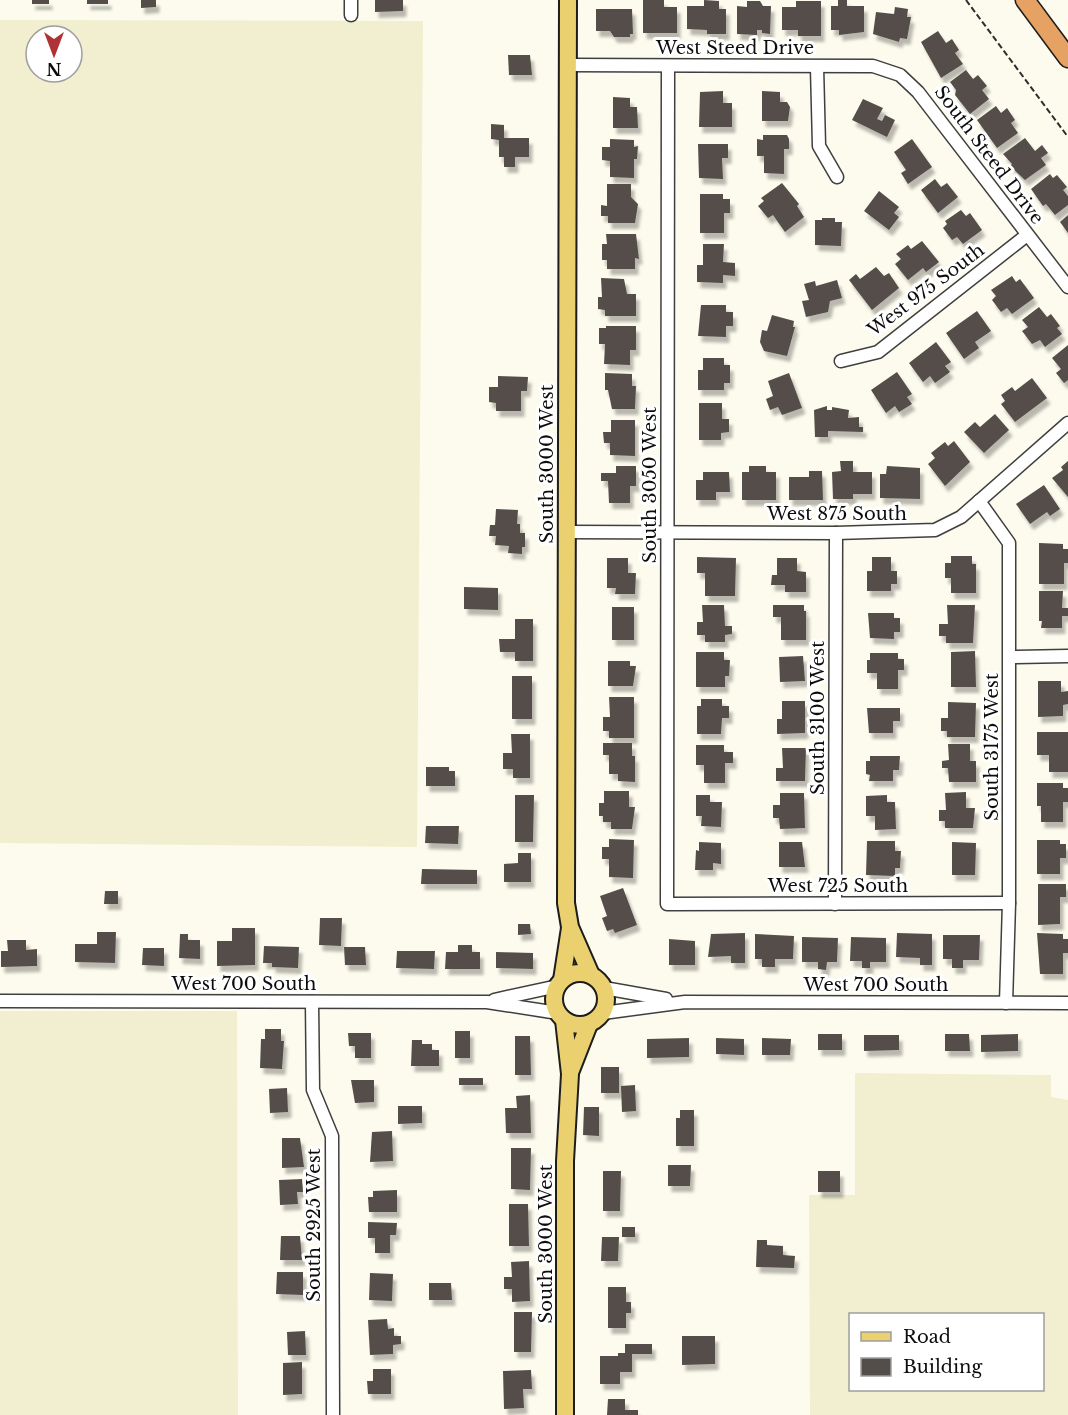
<svg xmlns="http://www.w3.org/2000/svg" width="1068" height="1415" viewBox="0 0 1068 1415" font-family="'Libre Baskerville',serif">
<style>
.farmland{fill:#f1efd0;fill-rule:evenodd}
.building{fill:#544e4a;filter:url(#shadow)}
.lines{fill:none;stroke-linecap:round;stroke-linejoin:round}
.minor-casing{stroke:#3f3f3f;stroke-width:15}
.major-casing{stroke:#1d1d1d;stroke-width:20}
.highway-casing{stroke:#1d1d1d;stroke-width:21}
.path{stroke:#2e2e2e;stroke-width:2;stroke-dasharray:6 3;stroke-linecap:butt}
.minor{stroke:#fff;stroke-width:12}
.major{stroke:#ebd06f;stroke-width:16}
.highway{stroke:#e6a262;stroke-width:18}
.labels{text-anchor:middle;dominant-baseline:central;stroke-width:6;stroke-linejoin:round;paint-order:stroke}
.street-label{font-size:18px;fill:#0c0c0c;stroke:#fff}
</style>
<defs>
<filter id="shadow"><feDropShadow dx="3.5" dy="6" stdDeviation="1.5" flood-color="#0004"/></filter>
</defs>
<rect width="100%" height="100%" fill="#fdfbed"/>
<g class="farmland">
<path d="M0 20 423 21 417 847 0 843ZM36 36H72V72H36Z"/>
<path d="M0 1011H237L238 1415H0Z"/>
<path d="M855 1073 1051 1075V1097L1068 1100V1415H810L809 1195H855ZM1042 1314V1390H850V1314Z"/>
</g>
<g class="building">
<rect x="32" y="0" width="17" height="4"/>
<rect x="87" y="0" width="21" height="4"/>
<path d="M141 0H156V7L141 8Z"/>
<path d="M375 0H403V11L375 12Z"/>
<path d="M643 0H664V7H677V33H643Z"/>
<path d="M704 0 719 1V9H726V34H707V30L687 29V6H704Z"/>
<path d="M838 0H847V6H864V32L839 35V30H831V6H838Z"/>
<path d="M747 1H760L763 6H771L770 34 762 33V30H757V35L737 34V6L747 7Z"/>
<path d="M796 1H821V36H798V30H782V7H796Z"/>
<path d="M895 7 908 9 907 17H911L907 39 900 38 899 42 873 34 876 12 894 14Z"/>
<path d="M596 9H632L633 34H630V37H614L610 31H596Z"/>
<path d="M938 31 946 43 952 39 959 50 955 53 963 64 941 78 921 42Z"/>
<path d="M508 55H530L532 75H509Z"/>
<path d="M966 70 973 79 978 75 987 86 982 90 989 99 970 114 955 95 956 90 950 82Z"/>
<path d="M723 91V103H732V127H699L700 92Z"/>
<path d="M762 91 780 92V102H787L790 107 788 121H762Z"/>
<path d="M613 97 630 98V107H637L638 128H613Z"/>
<path d="M863 99 883 108 877 119 882 121 885 115 895 120 887 137 852 120Z"/>
<path d="M996 106 1001 113 1007 108 1015 120 1011 123 1018 133 997 148 977 120Z"/>
<path d="M491 124 504 125V138H529V157H515V167H504V157H499V140L491 139Z"/>
<path d="M763 135H787L789 139V149H784V174L764 173V156H757V139L763 140Z"/>
<path d="M1025 138 1035 151 1042 145 1048 153 1041 158 1046 165 1025 180 1010 166 1012 164 1003 154Z"/>
<path d="M610 139 634 140V147L638 146 637 159H634V178L610 177V161L602 160V147H610Z"/>
<path d="M912 139 932 167 908 184 901 173 906 170 894 152Z"/>
<path d="M698 144H728V158H722L723 179 699 178Z"/>
<path d="M1050 174 1053 178 1057 175 1067 187 1063 190 1068 196V205L1055 215 1046 204 1043 206 1031 189Z"/>
<path d="M935 179 941 187 947 183 958 197 938 213 921 190Z"/>
<path d="M782 183 799 204 797 206 804 217 785 232 773 215 768 218 758 206 764 201 761 198Z"/>
<path d="M607 184H631V197L638 204 635 223H608V216H601V205L607 206Z"/>
<path d="M879 191 899 207 894 213 899 217 889 230 864 211Z"/>
<path d="M700 194H723V199H730V213H724V233H700Z"/>
<path d="M961 210 966 216 970 213 982 230 963 244 957 237 952 240 943 228 947 224 945 221Z"/>
<path d="M1068 215V233L1060 222Z"/>
<path d="M822 218H835V222H842L841 246 815 245V220H822Z"/>
<path d="M606 234H636L639 259 635 258V269H607V260H602V244H607Z"/>
<path d="M922 241 939 262 926 272 923 268 908 280 895 264 901 259 896 254 908 245 911 249Z"/>
<path d="M703 244H724L723 262 735 263V276L723 275V283L697 282V265H703Z"/>
<path d="M876 267 884 276 889 273 899 288 872 310 849 280 856 274 860 279Z"/>
<path d="M1012 276 1016 282 1020 279 1034 298 1012 314 1007 308 1001 312 992 300 996 296 991 290Z"/>
<path d="M601 278 624 279 627 294H636V316H605V310L598 309V297H602Z"/>
<path d="M837 280 842 298 830 301 828 312 806 317 802 301 809 300 804 284 815 281 816 286Z"/>
<path d="M701 305H726V312H733V326H726V337L698 336Z"/>
<path d="M1039 307 1047 317 1051 314 1060 326 1057 328 1062 334 1045 347 1040 340 1032 344 1022 331 1028 327 1022 320Z"/>
<path d="M977 311 991 331 975 342 979 348 964 359 946 333Z"/>
<path d="M772 315 794 321 793 327H795L787 356 764 351 760 342 762 330 767 331Z"/>
<path d="M606 326H636V350H630V365L604 364 605 344H599V328H606Z"/>
<path d="M936 342 951 362 945 366 950 372 935 383 930 376 923 382 909 363Z"/>
<path d="M1068 345V380L1064 383 1056 373 1061 369 1052 358Z"/>
<path d="M703 358H724V365H730V383H724V390H698V370H703Z"/>
<path d="M897 372 912 394 907 397 912 404 899 412 895 406 886 413 871 390Z"/>
<path d="M605 373 632 374V386H636L635 409H612L608 390H605Z"/>
<path d="M789 373 802 408 782 415 778 407 770 410 766 399 773 396 768 381Z"/>
<path d="M498 376 528 377 527 391H521V411H496V403L489 402V387H498Z"/>
<path d="M1032 378 1047 398 1015 422 1001 404 1005 401 1001 395 1012 387 1015 391Z"/>
<path d="M699 403H722V419H729V432L721 433V440H699Z"/>
<path d="M827 406V410H832V407L849 410 848 418 859 417V427H863V432L828 431V437H815L814 410Z"/>
<path d="M995 414 1009 430 984 453 964 432 975 422 980 427Z"/>
<path d="M611 420H635V456L610 455V443H604L603 432H611Z"/>
<path d="M954 441 970 462 945 486 928 464 935 458 931 453 945 442 948 446Z"/>
<path d="M840 461H853V472H872V494H853V499H833L832 472 841 471Z"/>
<path d="M1068 461V497L1052 478 1063 470 1061 467Z"/>
<path d="M616 466H636V486H630V503H609L608 481H601V473H616Z"/>
<path d="M749 466H766V472H776V500H742V472H749Z"/>
<path d="M887 466 920 468V499L880 498V474H886Z"/>
<path d="M809 471H822L823 500H789V477H809Z"/>
<path d="M703 472H729L730 492H716V500H696V480H703Z"/>
<path d="M1044 485 1060 509 1050 516 1047 512 1030 524 1016 504Z"/>
<path d="M496 509 518 510 517 524H520V533H525V547H522V554L508 553 509 546 495 545 496 536H489L490 525H495Z"/>
<path d="M1039 543 1063 544V549H1068V563H1064V584H1039Z"/>
<path d="M951 556H972V564H976V593H951V578H945V563H951Z"/>
<path d="M697 557 736 558 735 596H705V573H697Z"/>
<path d="M872 557H891V571H897V584H891V591H867V571H872Z"/>
<path d="M607 558H628V573H636L635 594H615L616 588H607Z"/>
<path d="M777 558H797V571L806 572V592H785V585H771L772 575H777Z"/>
<path d="M464 587 498 588V610L464 609Z"/>
<path d="M1039 591H1063L1062 608H1068V616H1062V628H1041L1042 621H1039Z"/>
<path d="M702 605H724L725 626H732V634L725 635V642H705V635H697V622H703Z"/>
<path d="M773 605H804V611H806V640H781V617H773Z"/>
<path d="M947 605H975L973 643H946V636H939V624H948Z"/>
<rect x="612" y="607" width="22" height="33"/>
<path d="M868 613H894V618H900V632H894V639L870 638Z"/>
<path d="M515 619H533V661H515V652H500L499 639H515Z"/>
<path d="M975 651 976 687H951V652Z"/>
<path d="M696 652H724V660H730L729 676H725V687H696Z"/>
<path d="M870 653H898V659H904V670H898V689H877V673H867V660H870Z"/>
<path d="M803 656 805 681 780 682 779 657Z"/>
<path d="M608 661H630V666H636L633 686H608Z"/>
<rect x="512" y="676" width="20" height="43"/>
<path d="M1038 681H1061V692L1068 691V704L1063 705V716L1038 717Z"/>
<path d="M609 697H634V738H609V731H603V717H610Z"/>
<path d="M701 699H722V706H729V718H722L721 734H697V706H701Z"/>
<path d="M782 701H805V733L777 734V719H782Z"/>
<path d="M948 702 976 703 975 737H947V731H941V718H948Z"/>
<path d="M867 708H900V721H893V733H869Z"/>
<path d="M1037 732H1068V772H1049V755H1037Z"/>
<path d="M511 734H530V778H513V769H503V753H512Z"/>
<path d="M603 743H632V756H635V782L618 781V774H609V755H603Z"/>
<path d="M948 744H970V761H976V782H949L948 768H942V761L949 760Z"/>
<path d="M696 745H724V752H733V763H725V783H704V765H696Z"/>
<path d="M782 748H806L805 781H776V768H783Z"/>
<path d="M870 756H900L899 770H893V781H869L870 775 866 774V761H870Z"/>
<path d="M426 767H449V771H455V786H426Z"/>
<path d="M1037 783H1063V788H1068V802H1063V822H1041V806H1037Z"/>
<path d="M604 791H629V807H635L632 829H611V822H603V816H599V803H604Z"/>
<path d="M966 792V808H975L973 828H945V821H939V810H946L945 793Z"/>
<path d="M780 793H804L805 828 780 829 779 818H773V805H780Z"/>
<path d="M515 795H534L533 842H515Z"/>
<path d="M696 795H710V802H722L721 827 701 826 702 816H696Z"/>
<path d="M887 795V802H895L896 829 875 830V816H866V796Z"/>
<path d="M426 826H459L458 844 425 843Z"/>
<path d="M609 839 634 840 633 878 609 877V859H602V847H609Z"/>
<path d="M1037 840H1060V844H1066V858H1060V874H1037Z"/>
<path d="M867 841H895V851H901L900 868H895V876L866 875Z"/>
<path d="M699 842 721 843V864L713 863V870H695L696 850 699 851Z"/>
<path d="M779 842H802L805 867H779Z"/>
<path d="M952 842 976 843 975 875H952Z"/>
<path d="M518 853H531V882H504V864L518 863Z"/>
<path d="M422 869 477 870V884H421Z"/>
<path d="M1038 884H1066V897H1060V924L1038 925Z"/>
<path d="M623 888 637 925 615 933 613 929 607 931 602 918 607 916 600 896Z"/>
<path d="M105 891H118V904H104Z"/>
<path d="M320 918H342L341 946 319 945Z"/>
<path d="M518 924H530L531 934 518 935Z"/>
<path d="M232 928H255V965L217 966V941H232Z"/>
<path d="M97 932H116L115 963 75 962V944H97Z"/>
<path d="M745 933V963H731V956L708 957 711 934Z"/>
<path d="M897 933 932 934V965H920V958L896 957Z"/>
<path d="M1037 933 1063 934V939H1068V953H1063V974H1040Z"/>
<path d="M180 934H188V940H200V959L179 958Z"/>
<path d="M755 934 794 936 793 959H775V967H762V959H755Z"/>
<path d="M943 935H980L979 960H963V968H952V959H943Z"/>
<path d="M802 937 838 938 837 962H827L826 970 818 969V962H802Z"/>
<path d="M851 937 886 938V962H870V968H862V961H850Z"/>
<path d="M669 939 695 941V965H669Z"/>
<path d="M7 940H26V950L37 949V966L1 967V951H8Z"/>
<path d="M458 945H472V952H480V969H445L446 952H458Z"/>
<path d="M264 946 299 947 298 968 272 967V963H263Z"/>
<path d="M344 947H365L366 965H345Z"/>
<path d="M143 948H164V966L142 965Z"/>
<path d="M397 951H435L434 969 396 968Z"/>
<path d="M496 952 533 953V969L496 968Z"/>
<path d="M265 1029H281V1041H284L282 1069 260 1068 261 1039H265Z"/>
<rect x="455" y="1031" width="15" height="27"/>
<path d="M348 1033H371V1058H355V1046H349Z"/>
<rect x="818" y="1034" width="24" height="16"/>
<path d="M945 1034H969L970 1051H945Z"/>
<path d="M1018 1034V1051L981 1052V1035Z"/>
<path d="M864 1035H899V1050L864 1051Z"/>
<path d="M515 1036H530L531 1075H515Z"/>
<path d="M689 1038V1057L647 1058V1039Z"/>
<path d="M716 1038 744 1039V1055L716 1054Z"/>
<path d="M762 1038 791 1039 790 1055H762Z"/>
<path d="M412 1040H422V1044H432V1050H439V1066H411Z"/>
<rect x="601" y="1067" width="18" height="26"/>
<rect x="459" y="1078" width="24" height="7"/>
<path d="M351 1080H374V1102L355 1103Z"/>
<path d="M635 1085 636 1111 622 1112 621 1086Z"/>
<path d="M287 1088 288 1112 270 1113 269 1089Z"/>
<path d="M530 1095 531 1133H506L505 1108H517L516 1096Z"/>
<path d="M398 1106H422V1123L398 1124Z"/>
<path d="M584 1107H599V1136L583 1135Z"/>
<path d="M680 1110H694V1146H676V1118H680Z"/>
<path d="M392 1131 393 1161 370 1162 372 1132Z"/>
<path d="M282 1138H300L304 1167 282 1168Z"/>
<path d="M511 1148H531L530 1190 511 1189Z"/>
<path d="M668 1165H691L690 1186H668Z"/>
<path d="M603 1171H621L620 1211H603Z"/>
<rect x="818" y="1171" width="22" height="21"/>
<path d="M302 1179 303 1192H297L298 1204 280 1205 279 1180Z"/>
<path d="M397 1190V1212H369L368 1197H373V1191Z"/>
<path d="M509 1204H528L529 1246H509Z"/>
<path d="M368 1222 397 1223 396 1235H390V1253H375V1238H368Z"/>
<rect x="622" y="1227" width="13" height="10"/>
<path d="M281 1236H300L302 1260H280Z"/>
<path d="M602 1237H619L618 1261H601Z"/>
<path d="M757 1240H767V1245L783 1246V1255L795 1256 794 1268 756 1267Z"/>
<path d="M529 1261 530 1301 512 1302V1289H504V1277H512L511 1262Z"/>
<path d="M277 1272H303V1295L276 1294Z"/>
<path d="M370 1273 393 1274 392 1301 369 1300Z"/>
<path d="M429 1283H451L452 1300H429Z"/>
<path d="M608 1287H626V1302H631V1313H626V1328H608Z"/>
<path d="M514 1312H532L531 1352H514Z"/>
<path d="M387 1319 388 1329 394 1328V1336H401V1344L393 1345V1354L370 1355 368 1320Z"/>
<path d="M305 1331 306 1355H288L287 1332Z"/>
<path d="M682 1336H715V1364L682 1365Z"/>
<path d="M625 1344H652V1354H632V1372H620V1384H600V1356H618V1353H625Z"/>
<path d="M302 1362V1394L283 1395V1363Z"/>
<path d="M373 1369H391V1394H368L367 1381H373Z"/>
<path d="M531 1370 532 1389H523L524 1408 504 1409 503 1371Z"/>
<path d="M608 1399H625V1410H638V1415H607Z"/>
</g>
<g class="lines">
<g class="minor-casing">
<g id="minor">
<path d="M351 0V15"/>
<path d="M568 65 873 66 900 75 918 92 1068 287"/>
<path d="M668 66 667 904 1009 903"/>
<path d="M817 67 819 146 837 177"/>
<path d="M841 361 878 352 1027 235"/>
<path d="M979 501 1009 543V903L1006 1003"/>
<path d="M567 532 836 533 935 530 961 517 1068 423"/>
<path d="M1011 657 1068 656"/>
<path d="M835 904 836 533"/>
<path d="M604 988 666 999"/>
<path d="M494 1000 558 986"/>
<path d="M0 1001 487 1002 558 1013"/>
<path d="M312 1002 313 1090 332 1136 333 1415"/>
<path d="M603 1013 685 1002 1068 1003"/>
</g>
</g>
<g class="major-casing">
<g id="major">
<path d="M568 0 566 903 570 927 591 975"/>
<circle cx="580" cy="999" r="26"/>
<path d="M562 980 570 928"/>
<path d="M564 1020 570 1074 565 1161V1415"/>
<path d="M571 1070 589 1024"/>
</g>
</g>
<g class="highway-casing">
<path id="highway" d="M1025 0 1068 58"/>
</g>
<path class="path" d="M966 0 1068 137"/>
<use href="#minor" class="minor"/>
<use href="#major" class="major"/>
<use href="#highway" class="highway"/>
</g>
<g class="labels">
<g class="street-label">
<text x="735" y="48">West Steed Drive</text>
<text transform="translate(989 155) rotate(53)">South Steed Drive</text>
<text transform="translate(926 290) rotate(-37)">West 975 South</text>
<text transform="translate(547 464) rotate(-90)">South 3000 West</text>
<text transform="translate(650 485) rotate(-90)">South 3050 West</text>
<text x="837" y="514">West 875 South</text>
<text transform="translate(818 718) rotate(-90)">South 3100 West</text>
<text transform="translate(992 747) rotate(-90)">South 3175 West</text>
<text x="838" y="886">West 725 South</text>
<text x="244" y="984">West 700 South</text>
<text x="876" y="985">West 700 South</text>
<text transform="translate(314 1225) rotate(-90)">South 2925 West</text>
<text transform="translate(546 1244) rotate(-90)">South 3000 West</text>
</g>
</g>
<rect x="849" y="1313" width="195" height="78" fill="#ffffff" stroke="#9e9e9e" stroke-width="1.5"/>
<rect x="861" y="1332" width="30" height="9" fill="#ebd06f" stroke="#9e9e9e" stroke-width="1.5"/>
<text x="903" y="1343" font-size="18" fill="#0c0c0c">Road</text>
<rect x="861" y="1358" width="30" height="18" fill="#544e4a" stroke="#9e9e9e" stroke-width="1.5"/>
<text x="903" y="1373" font-size="18" fill="#0c0c0c">Building</text>
<g transform="translate(54 54) rotate(180)"><circle r="28" fill="#ffffff" stroke="#9e9e9e" stroke-width="1.5"/>
<path d="M0-4.5L10 22L0 15L-10 22Z" fill="#af3235"/>
<text y="-9" font-size="16" font-weight="bold" text-anchor="middle" fill="#0c0c0c">N</text>
</g>
</svg>
